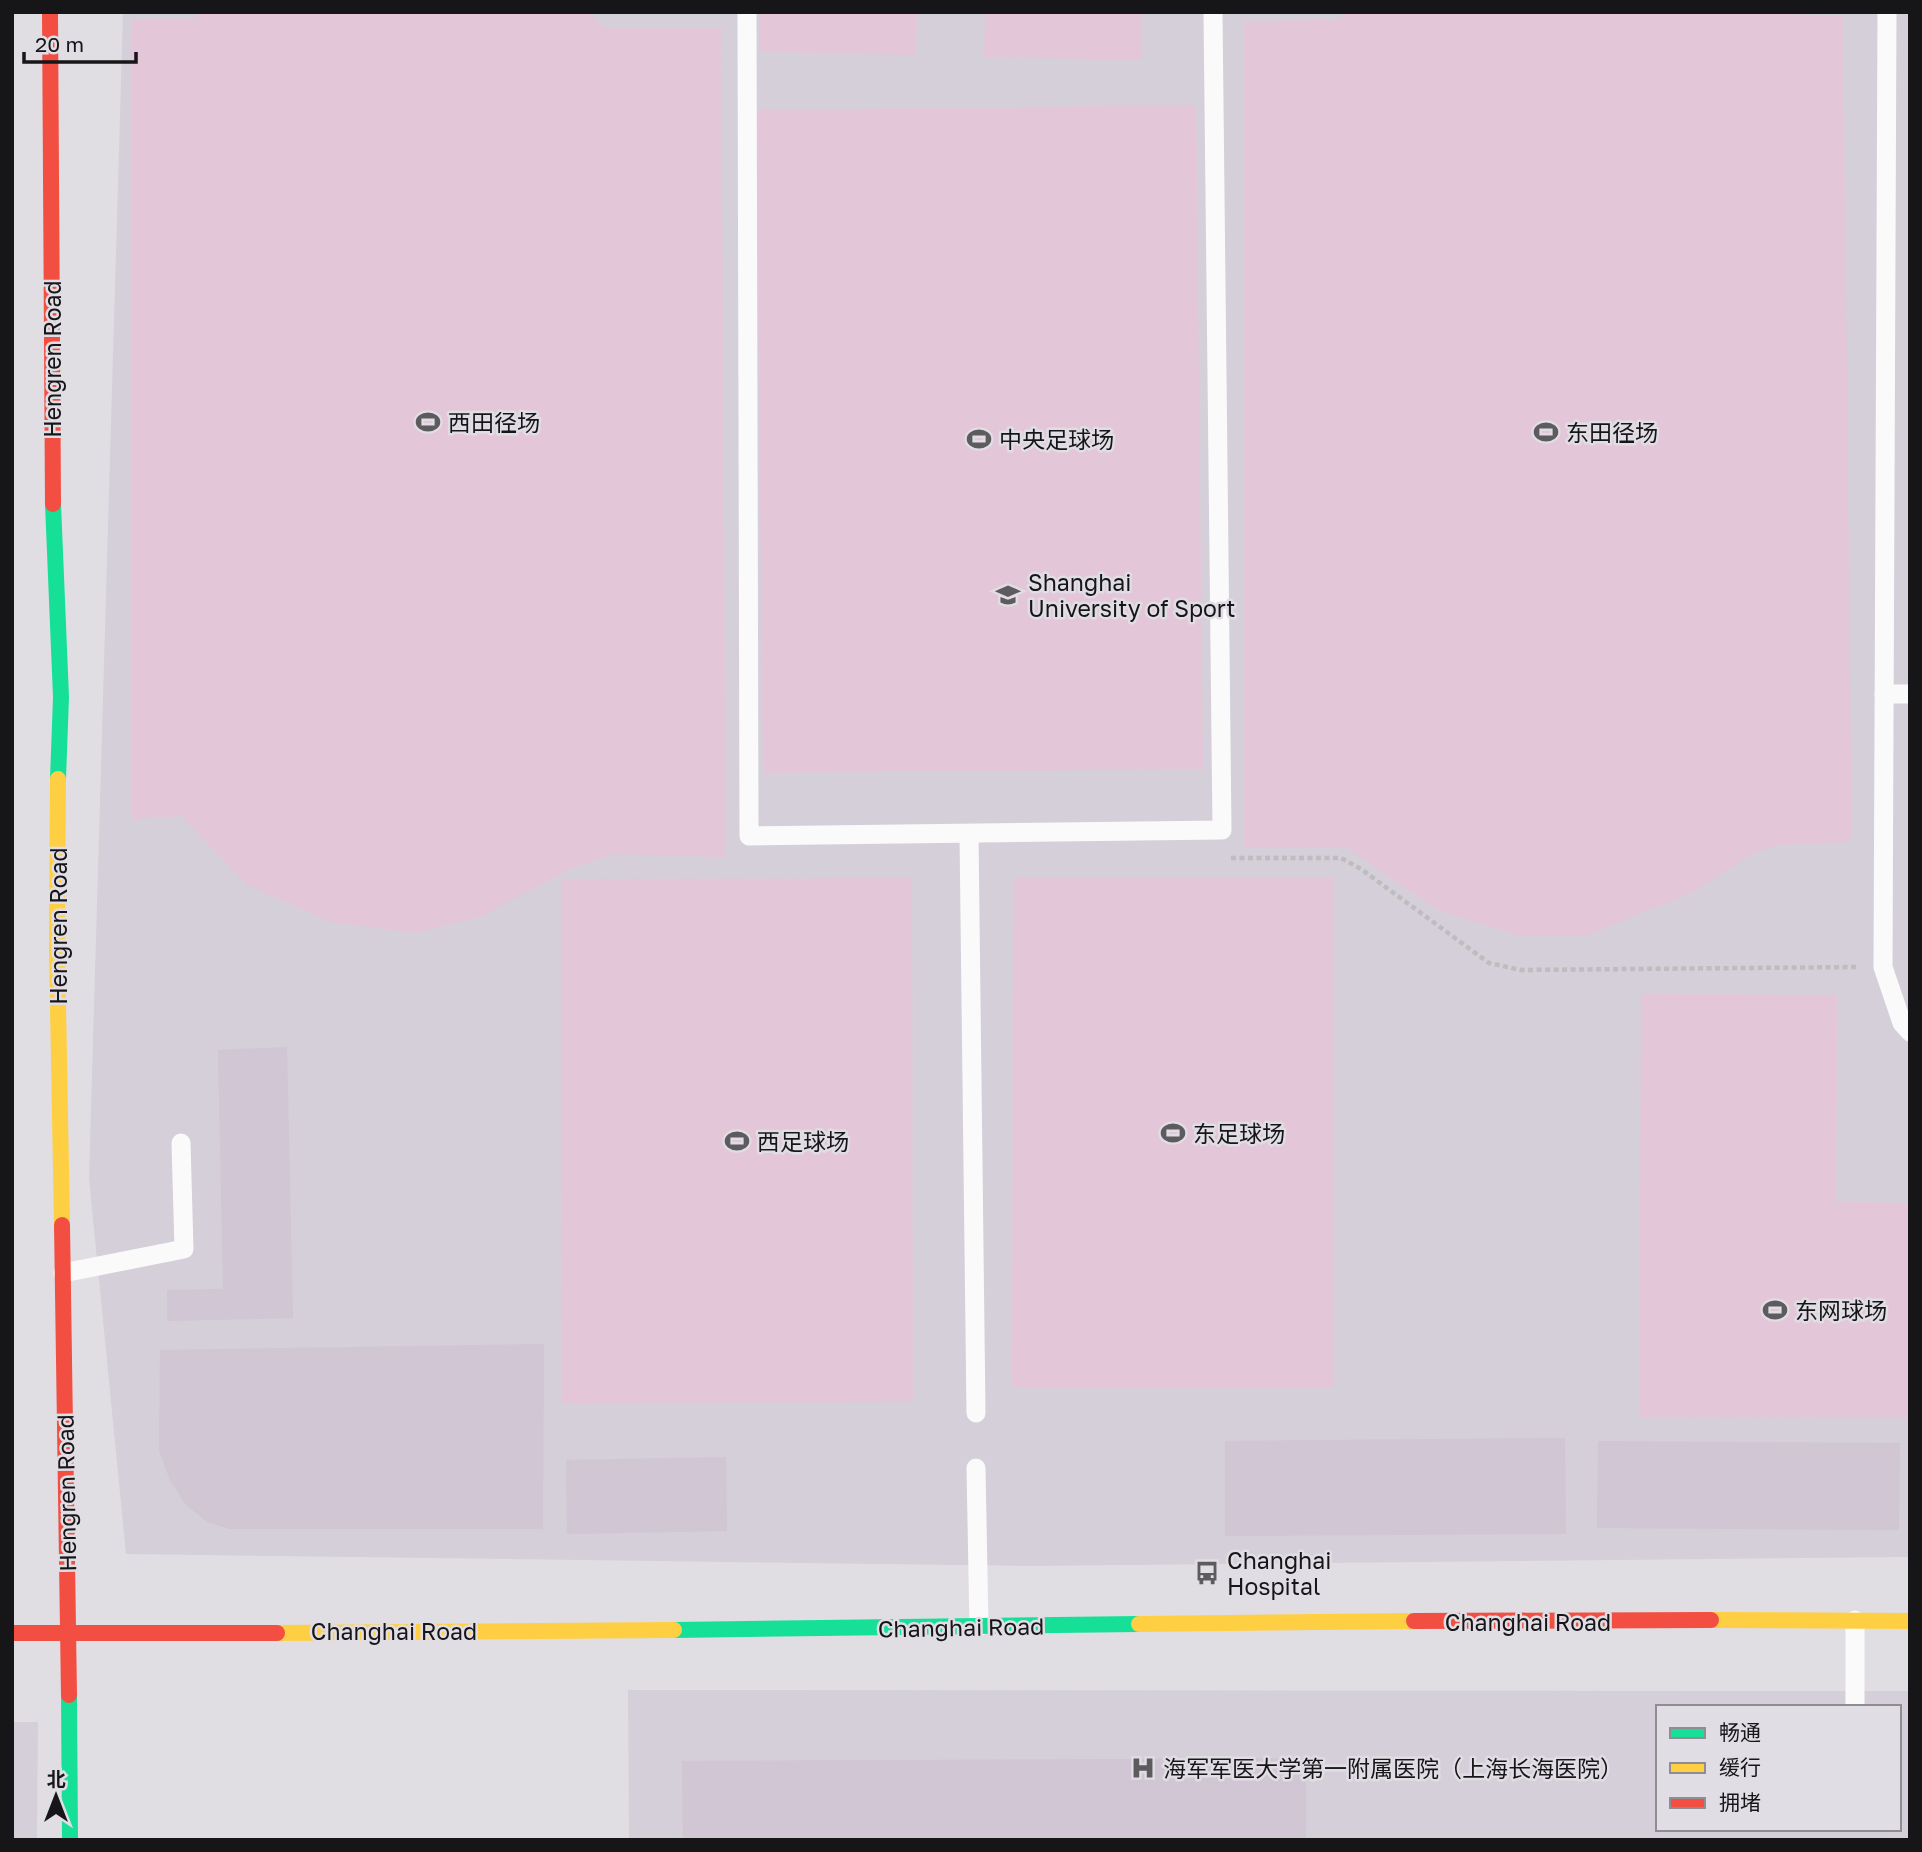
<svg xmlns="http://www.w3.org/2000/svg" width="1922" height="1852" viewBox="0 0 1922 1852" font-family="'Golos Text','Noto Sans SC',sans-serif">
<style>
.built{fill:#d4cfd9;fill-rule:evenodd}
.green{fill:#e4c6d9}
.building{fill:#d1c6d3}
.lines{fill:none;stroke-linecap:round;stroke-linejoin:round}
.path{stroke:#bdbdbe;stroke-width:4.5;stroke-dasharray:5 3.5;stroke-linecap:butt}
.lane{stroke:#fafafb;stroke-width:19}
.fast{stroke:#16e098;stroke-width:16}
.slow{stroke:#ffcf43;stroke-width:16}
.jam{stroke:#f24e42;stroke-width:16}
.labels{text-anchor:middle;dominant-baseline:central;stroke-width:5;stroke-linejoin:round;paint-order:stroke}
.street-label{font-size:23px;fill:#161517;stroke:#e0dde4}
.poi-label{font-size:23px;fill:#161517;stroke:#e0dde4;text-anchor:start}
</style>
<rect width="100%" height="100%" fill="#e0dee3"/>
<g class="built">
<path d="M123 12H1910V1557L1030 1566 126 1554 89 1178Z"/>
<path d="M628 1690 1910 1691V1840H629ZM1658 1707H1899V1829H1658Z"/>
<path d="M12 1722H38L37 1840H12Z"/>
</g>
<g class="green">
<path d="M199 12H589L603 27H721L726 857 614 854 572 868 480 917 416 933 330 922 247 885 181 816 132 819V19H192Z"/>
<path d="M759 12H917L916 55 759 52Z"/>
<path d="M985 12H1142V60L984 57Z"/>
<path d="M1344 12H1730L1843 16 1852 842 1778 845 1752 854 1691 893 1585 936H1522L1439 911 1347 848H1243V22L1341 19Z"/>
<path d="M1196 105 1203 769 763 773 756 110Z"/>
<path d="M912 878 913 1402 562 1403 561 879Z"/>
<path d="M1013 878H1334V1387H1012Z"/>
<path d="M1641 994 1837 995 1836 1202 1910 1203V1418L1639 1417Z"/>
</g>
<g class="building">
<path d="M287 1047 293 1318 167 1321V1290L223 1289 218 1050Z"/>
<path d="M544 1344 543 1529H230L207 1522 185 1504 170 1480 159 1451 160 1350Z"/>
<path d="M1565 1438 1566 1534 1225 1536V1441Z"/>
<path d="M1598 1441 1900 1443 1899 1530 1597 1528Z"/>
<path d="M726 1457 727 1531 567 1534 566 1460Z"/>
<path d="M1306 1758V1840H683L682 1761Z"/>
</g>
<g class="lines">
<path class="path" d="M1231 858H1341L1361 869 1489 963 1521 970 1857 967"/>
<g class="lane">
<path d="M747 12 749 836 1222 830 1213 12"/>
<path d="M1887 12 1883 967 1902 1023 1910 1032"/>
<path d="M1884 694H1910"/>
<path d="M969 834 976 1413"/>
<path d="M63 1273 184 1249 181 1143"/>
<path d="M976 1468 979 1627"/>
<path d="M1855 1620V1707"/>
</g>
<g class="fast">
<path d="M53 504 61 697 58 779"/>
<path d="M674 1630 1139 1624"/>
<path d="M69 1695 70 1840"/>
</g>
<g class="slow">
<path d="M58 779 57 950 62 1225"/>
<path d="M1711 1620 1910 1621"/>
<path d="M1139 1624 1414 1621"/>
<path d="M277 1633 674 1630"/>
</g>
<g class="jam">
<path d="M50 12 53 504"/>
<path d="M62 1225 69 1695"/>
<path d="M1414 1621 1711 1620"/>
<path d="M12 1633H277"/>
</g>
</g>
<defs>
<g id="stadium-bare" transform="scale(1.89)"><path d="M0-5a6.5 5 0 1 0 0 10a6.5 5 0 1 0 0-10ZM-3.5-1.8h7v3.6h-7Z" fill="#5d5b5e" stroke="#e0dde4" stroke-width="2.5" paint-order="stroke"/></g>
<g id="university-bare" transform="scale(1.89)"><path d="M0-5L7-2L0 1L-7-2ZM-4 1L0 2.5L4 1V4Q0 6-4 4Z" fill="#5d5b5e" stroke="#e0dde4" stroke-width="2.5" paint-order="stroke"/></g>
<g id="bus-bare" transform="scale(1.89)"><path d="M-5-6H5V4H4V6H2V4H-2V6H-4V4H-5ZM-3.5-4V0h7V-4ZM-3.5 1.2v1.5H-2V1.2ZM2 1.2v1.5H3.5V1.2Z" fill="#5d5b5e" stroke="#e0dde4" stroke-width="2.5" paint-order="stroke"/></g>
<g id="hospital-bare" transform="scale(1.89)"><path d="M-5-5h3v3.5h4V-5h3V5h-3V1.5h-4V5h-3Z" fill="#5d5b5e" stroke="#e0dde4" stroke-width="2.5" paint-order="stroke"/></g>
</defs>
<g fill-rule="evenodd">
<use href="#stadium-bare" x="428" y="422"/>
<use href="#stadium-bare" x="1546" y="432"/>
<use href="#stadium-bare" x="979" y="439"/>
<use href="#university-bare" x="1008" y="595"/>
<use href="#stadium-bare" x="1173" y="1133"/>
<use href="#stadium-bare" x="737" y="1141"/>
<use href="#stadium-bare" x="1775" y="1310"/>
<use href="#bus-bare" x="1207" y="1573"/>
<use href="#hospital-bare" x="1143" y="1768"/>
</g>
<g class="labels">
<g class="street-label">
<text transform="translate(52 359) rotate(-90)">Hengren Road</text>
<text transform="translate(58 926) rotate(-90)">Hengren Road</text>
<text transform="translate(66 1493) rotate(-91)">Hengren Road</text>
<text x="1528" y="1622">Changhai Road</text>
<text transform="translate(961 1627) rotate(-1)">Changhai Road</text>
<text x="394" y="1631">Changhai Road</text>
</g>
<g class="poi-label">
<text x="448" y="422">西田径场</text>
<text x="1566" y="432">东田径场</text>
<text x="999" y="439">中央足球场</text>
<text x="1028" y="582">Shanghai<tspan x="1028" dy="26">University of Sport</tspan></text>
<text x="1193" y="1133">东足球场</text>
<text x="757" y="1141">西足球场</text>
<text x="1795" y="1310">东网球场</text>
<text x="1227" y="1560">Changhai<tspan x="1227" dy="26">Hospital</tspan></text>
<text x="1163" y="1768">海军军医大学第一附属医院（上海长海医院）</text>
</g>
</g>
<rect width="1922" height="1852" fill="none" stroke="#161517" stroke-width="28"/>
<rect x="1656" y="1705" width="245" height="126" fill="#e0dde4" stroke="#8f8d92" stroke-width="2"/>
<rect x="1670" y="1728" width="35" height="10" fill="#16e098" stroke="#8f8d92" stroke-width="2"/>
<text x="1719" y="1740" font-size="21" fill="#161517">畅通</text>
<rect x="1670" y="1763" width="35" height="10" fill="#ffcf43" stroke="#8f8d92" stroke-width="2"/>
<text x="1719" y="1775" font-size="21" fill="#161517">缓行</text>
<rect x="1670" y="1798" width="35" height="10" fill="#f24e42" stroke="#8f8d92" stroke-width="2"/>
<text x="1719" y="1810" font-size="21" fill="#161517">拥堵</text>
<g transform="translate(56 1796)" stroke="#e0dde4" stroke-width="5" paint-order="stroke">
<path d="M0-5L12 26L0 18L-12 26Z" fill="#161517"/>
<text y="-10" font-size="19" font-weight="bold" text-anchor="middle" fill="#161517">北</text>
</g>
<path d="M24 52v10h112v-10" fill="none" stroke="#161517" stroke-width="3.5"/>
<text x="35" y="52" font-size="21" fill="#161517" stroke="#e0dde4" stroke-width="5" paint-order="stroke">20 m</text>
</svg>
